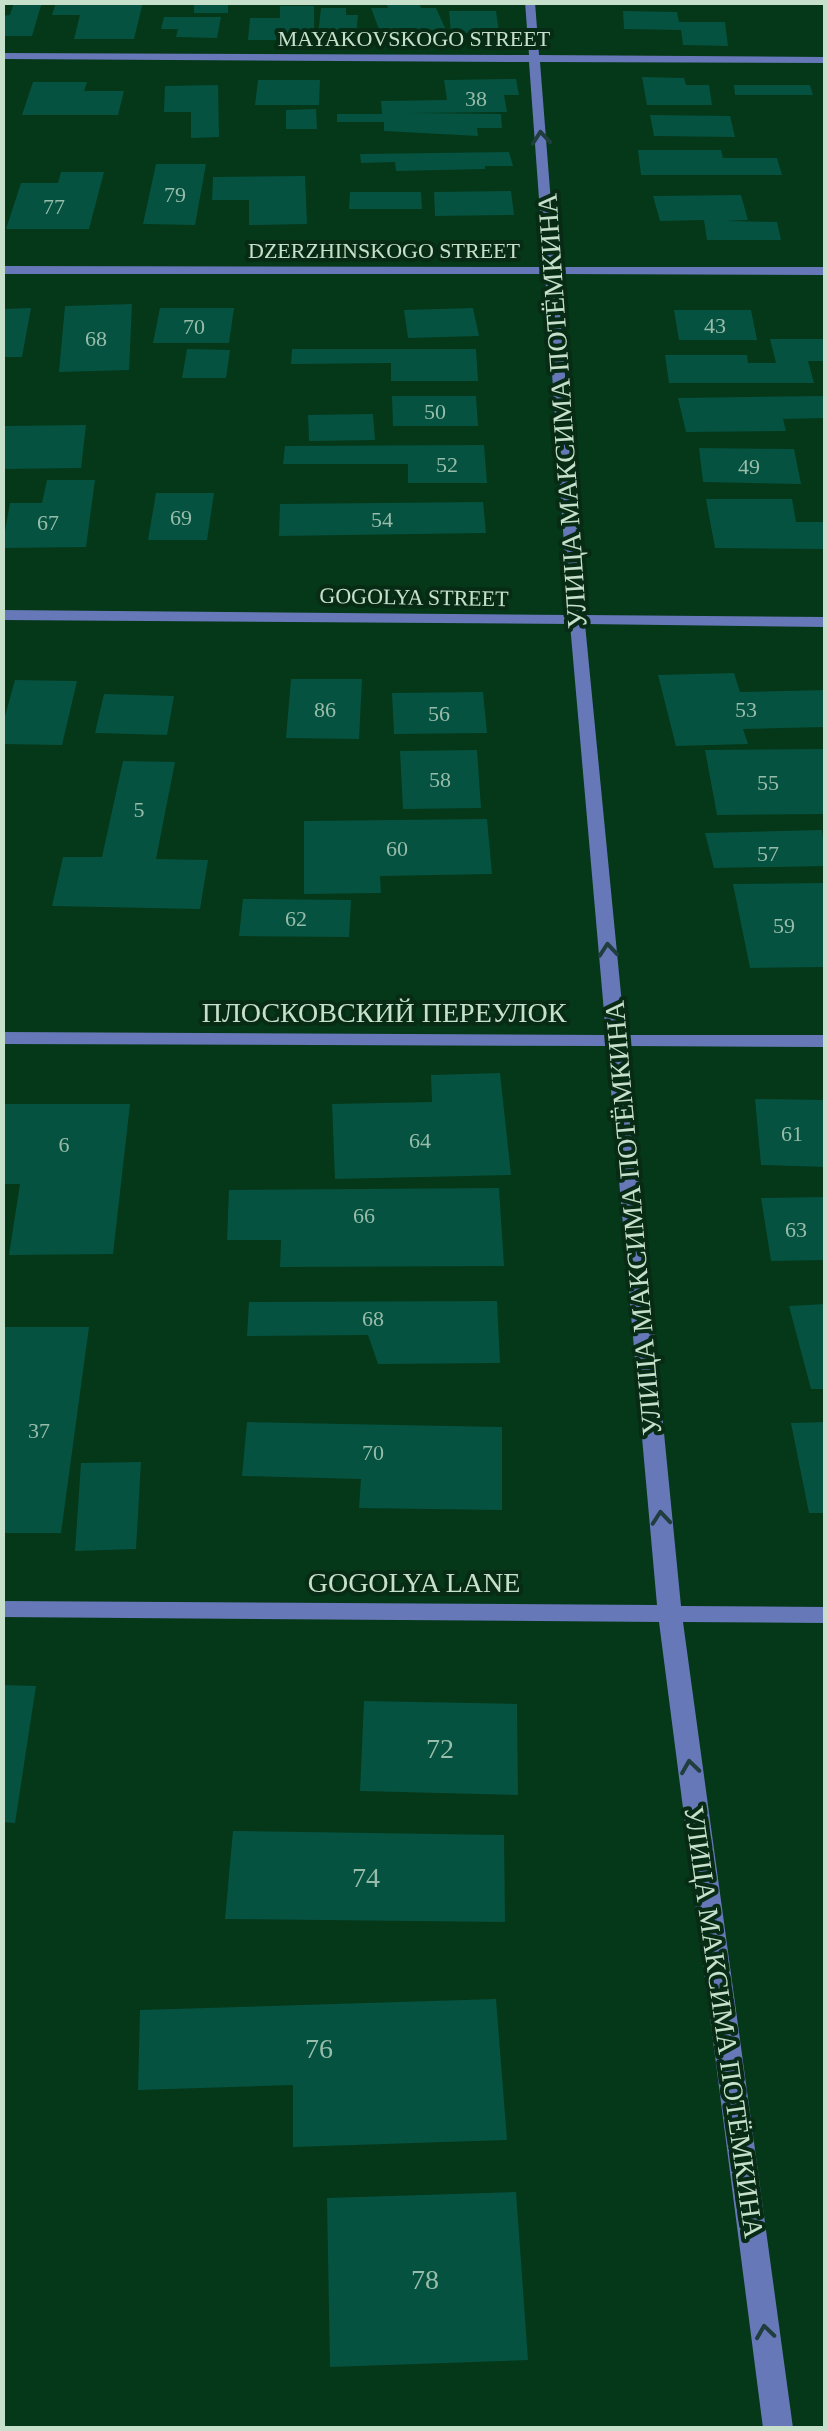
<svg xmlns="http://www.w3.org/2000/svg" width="828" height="2431" viewBox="0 0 828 2431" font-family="Georgia,serif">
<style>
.building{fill:#065240}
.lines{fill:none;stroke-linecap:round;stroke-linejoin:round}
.minor{fill:#6778b8;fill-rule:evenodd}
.oneway{stroke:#1f3e3d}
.labels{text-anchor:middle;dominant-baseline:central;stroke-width:8;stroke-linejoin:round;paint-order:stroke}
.far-street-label{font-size:22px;fill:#c7e0cc;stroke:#072b14}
.number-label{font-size:22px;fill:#97bca9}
.street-label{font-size:28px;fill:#c7e0cc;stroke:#072b14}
.near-number-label{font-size:28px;fill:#97bca9}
</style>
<rect width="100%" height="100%" fill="#053719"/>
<g class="building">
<path d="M14 2H42L32 36H2V16L10 15Z"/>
<path d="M56 2H143L134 39H74L80 15H52Z"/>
<rect x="194" y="2" width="34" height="11"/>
<path d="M386 2H419L421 8H436L446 30 380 32 371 8H388Z"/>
<path d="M280 6H314V40H248L250 18H280Z"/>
<path d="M321 8H346V15H358L356 36H318Z"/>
<path d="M449 11H496L499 33H451Z"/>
<path d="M623 11 677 12 679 22H725L728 46 683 45 681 30 624 29Z"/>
<path d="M164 17H221L217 38 176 37 178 29H161Z"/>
<path d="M642 77 684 78 686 85H709L712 105H647Z"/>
<path d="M516 79 519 95H504L507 112 410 113 501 114 502 128H477L478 136 384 131V122H337V114H382L381 101 447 100 444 80Z"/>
<path d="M258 80H320L319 105H255Z"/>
<path d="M33 82H87L84 91H124L118 115H22Z"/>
<path d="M218 85 219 137 191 138V112H164L165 86Z"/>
<path d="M734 85H810L813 95H735Z"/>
<path d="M316 109 317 129H286V110Z"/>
<path d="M650 115 730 116 735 137 654 136Z"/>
<path d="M638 150H721L723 158H777L782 175H641Z"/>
<path d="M509 152 513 166H485V169L396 171 395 162 361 163 360 154Z"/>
<path d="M156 164H206L195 225 143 224Z"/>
<path d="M61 172H104L89 229H6L21 183H58Z"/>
<path d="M305 176 307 224 249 225V200H212L213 177Z"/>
<path d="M511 191 514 215 435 216 434 192Z"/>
<path d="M350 192H421L422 209H349Z"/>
<path d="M741 195 748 220 725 221 777 222 781 240H707L704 220 660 221 653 196Z"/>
<path d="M132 304 129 370 59 372 65 306Z"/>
<path d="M31 308 22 357H2V309Z"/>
<path d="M160 308H234L229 343H153Z"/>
<path d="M473 308 479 336 408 338 404 310Z"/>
<path d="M674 310H751L757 340H679Z"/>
<path d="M770 339H826V361H808L814 383H669L665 355H747L748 363H776Z"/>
<path d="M187 349 230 350 226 378H182Z"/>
<path d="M292 349H476L478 381H391V363L291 364Z"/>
<path d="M392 396H476L478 426H393Z"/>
<path d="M826 396V418L783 419 786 431 686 432 678 398Z"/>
<path d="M373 414 375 440 309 441 308 415Z"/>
<path d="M86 425 81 468 2 469 5 426Z"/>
<path d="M484 445 487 483H408V464H283L285 446Z"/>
<path d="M699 448 794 449 801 484 703 482Z"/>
<path d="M47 480H95L86 547 2 548 10 503H42Z"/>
<path d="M156 493H214L207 540H148Z"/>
<path d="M706 499H792L796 522H826V549L715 548Z"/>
<path d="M483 502 486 533 279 536 280 504Z"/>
<path d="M734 673 740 692 826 690V727L743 729 748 744 676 746 658 675Z"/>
<path d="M291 679H362L359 739 286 738Z"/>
<path d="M15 680 77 681 62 745 2 744V727Z"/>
<path d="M483 692 487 733 394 734 392 693Z"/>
<path d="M104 694 174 696 167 735 95 733Z"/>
<path d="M826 749V814L717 815 705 750Z"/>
<path d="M477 750 481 808 403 809 400 751Z"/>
<path d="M123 761 175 762 156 859 208 860 200 909 52 906 63 857H102Z"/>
<path d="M487 819 492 874 380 876 381 893 304 894V821Z"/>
<path d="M822 830 826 866 714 868 705 833Z"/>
<path d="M826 883V967L750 968 733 884Z"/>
<path d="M243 899 351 900 349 937 239 936Z"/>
<path d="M500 1073 511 1175 335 1179 332 1104 432 1102 431 1075Z"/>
<path d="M755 1099 826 1100V1167L761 1165Z"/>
<path d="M2 1104H130L113 1254 9 1255 20 1184H2Z"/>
<path d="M499 1188 504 1266 280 1267 281 1240H227L229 1190Z"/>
<path d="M826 1197V1260L771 1261 761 1198Z"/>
<path d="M497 1301 500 1363 378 1364 368 1335 247 1336 249 1302Z"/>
<path d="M826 1304V1389H811L789 1306Z"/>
<path d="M2 1327H89L61 1533H2Z"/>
<path d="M247 1422 502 1427V1510L359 1508 361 1479 242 1476Z"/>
<path d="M826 1422V1513H809L791 1423Z"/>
<path d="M141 1462 136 1549 75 1551 81 1463Z"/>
<path d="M2 1685 36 1686 15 1823 2 1822Z"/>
<path d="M364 1701 517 1704 518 1795 360 1791Z"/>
<path d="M233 1831 504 1835 505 1922 225 1919Z"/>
<path d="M496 1999 507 2140 293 2147V2085L138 2090 140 2010Z"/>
<path d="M516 2192 528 2360 330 2367 327 2198Z"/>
</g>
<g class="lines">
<path class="minor" d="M525 2H535L539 55 826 57V63L540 62 556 267H826V275L557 274 584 615 826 617V627L585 624 625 1035H826V1047L626 1046 681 1606 826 1607V1623L683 1622 793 2428H763L659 1622 2 1617V1601L657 1605 607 1046 2 1044V1032L606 1035 570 624 2 620V610L569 615 545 274H2V266L544 267 529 62 2 59V53L529 55Z"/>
</g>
<defs><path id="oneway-chevron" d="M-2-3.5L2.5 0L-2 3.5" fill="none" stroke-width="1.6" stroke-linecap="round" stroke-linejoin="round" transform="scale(2.5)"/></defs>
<g class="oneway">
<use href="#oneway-chevron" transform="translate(541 138) rotate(-95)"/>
<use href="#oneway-chevron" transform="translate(608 950) rotate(-95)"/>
<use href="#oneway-chevron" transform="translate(661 1518) rotate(-95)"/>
<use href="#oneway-chevron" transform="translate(690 1767) rotate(-98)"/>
<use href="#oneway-chevron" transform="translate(765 2332) rotate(-98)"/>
</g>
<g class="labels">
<g class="far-street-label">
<text x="414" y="38">MAYAKOVSKOGO STREET</text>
<text x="384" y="250">DZERZHINSKOGO STREET</text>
<text transform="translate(414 597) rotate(1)">GOGOLYA STREET</text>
</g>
<g class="number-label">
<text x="476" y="98">38</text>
<text x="175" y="194">79</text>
<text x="54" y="206">77</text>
<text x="715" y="325">43</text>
<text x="194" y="326">70</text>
<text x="96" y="338">68</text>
<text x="435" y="411">50</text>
<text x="447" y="464">52</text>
<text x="749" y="466">49</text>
<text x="181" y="517">69</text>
<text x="382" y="519">54</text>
<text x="48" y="522">67</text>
<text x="325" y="709">86</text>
<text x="746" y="709">53</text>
<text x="439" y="713">56</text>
<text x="440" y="779">58</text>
<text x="768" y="782">55</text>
<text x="139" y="809">5</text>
<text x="397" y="848">60</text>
<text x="768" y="853">57</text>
<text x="296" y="918">62</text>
<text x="784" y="925">59</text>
<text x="792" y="1133">61</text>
<text x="420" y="1140">64</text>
<text x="64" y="1144">6</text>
<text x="364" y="1215">66</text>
<text x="796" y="1229">63</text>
<text x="373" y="1318">68</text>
<text x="39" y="1430">37</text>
<text x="373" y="1452">70</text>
</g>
<g class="street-label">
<text transform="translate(562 411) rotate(-94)">УЛИЦА МАКСИМА ПОТЁМКИНА</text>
<text x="384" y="1012">ПЛОСКОВСКИЙ ПЕРЕУЛОК</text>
<text transform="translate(633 1218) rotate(-95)">УЛИЦА МАКСИМА ПОТЁМКИНА</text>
<text x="414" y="1582">GOGOLYA LANE</text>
<text transform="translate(724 2022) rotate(82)">УЛИЦА МАКСИМА ПОТЁМКИНА</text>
</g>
<g class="near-number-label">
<text x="440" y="1748">72</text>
<text x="366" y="1877">74</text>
<text x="319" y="2048">76</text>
<text x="425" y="2279">78</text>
</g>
</g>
<rect width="828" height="2431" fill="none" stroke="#c7e0cc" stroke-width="10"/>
</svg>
